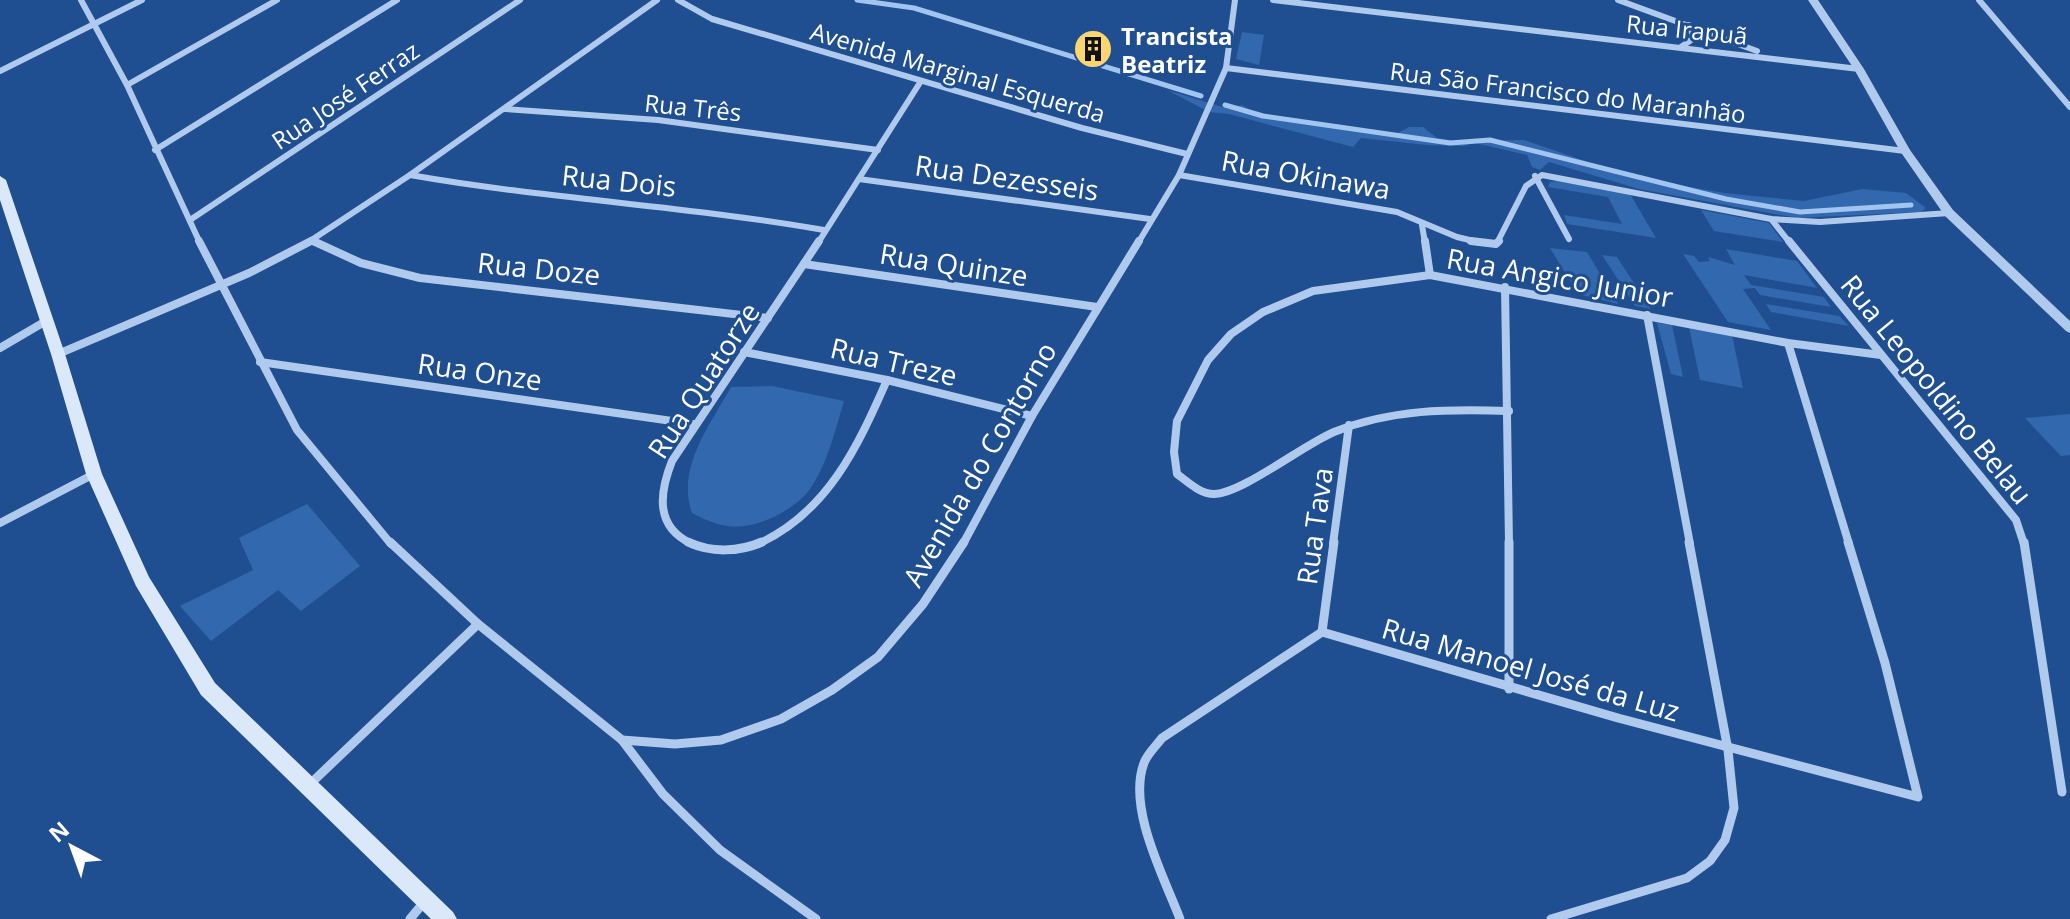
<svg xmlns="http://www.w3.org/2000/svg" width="2070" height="919" viewBox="0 0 2070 919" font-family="'Open Sans',sans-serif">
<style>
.green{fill:#3268ae}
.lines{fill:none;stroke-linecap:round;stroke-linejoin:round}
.stream{stroke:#a2c5ef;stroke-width:5}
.minor-far2{stroke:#afcaed;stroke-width:6}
.minor-far1{stroke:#afcaed;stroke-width:8}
.minor{stroke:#afcaed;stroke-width:9}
.tertiary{fill:#afcaed;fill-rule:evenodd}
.secondary{fill:#dbe8fa;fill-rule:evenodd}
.labels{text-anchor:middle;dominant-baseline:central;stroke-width:6;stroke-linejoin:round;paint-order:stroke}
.far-street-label{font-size:24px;fill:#fff;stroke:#1f4f90}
.far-poi-label{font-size:24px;font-weight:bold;fill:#fff;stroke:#1f4f90;text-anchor:start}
.street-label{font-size:28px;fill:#fff;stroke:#1f4f90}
</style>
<rect width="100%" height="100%" fill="#1f4f90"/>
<g class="green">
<path d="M1242 32 1264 35 1259 65 1236 59Z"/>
<path d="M1167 90 1229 109 1242 105 1261 117H1285L1396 134 1409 127H1423L1437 138 1456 141 1524 140 1629 176 1724 193 1804 201 1862 189 1906 193 1926 208 1921 212 1797 218 1639 189 1549 162 1540 170 1532 167 1527 155 1475 143 1464 146 1427 145 1361 138 1353 147 1229 114 1209 112Z"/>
<path d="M1557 181 1630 194 1656 238 1567 224 1564 215 1622 224 1608 197 1548 187 1550 182Z"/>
<path d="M1701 210 1769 223 1783 242 1714 231Z"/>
<path d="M1550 248 1587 252 1618 304 1578 294Z"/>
<path d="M1726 249 1797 261 1817 288 1744 275 1751 285 1824 297 1831 307 1760 295 1755 288 1743 289 1771 330 1728 322 1683 254 1694 256 1699 262 1710 261 1708 257 1735 265Z"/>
<path d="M1602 255 1617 257 1651 309 1635 306Z"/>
<path d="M1766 304 1839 316 1849 326 1771 312Z"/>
<path d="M1657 323 1672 325 1683 377 1671 374Z"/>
<path d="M1689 327 1732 335 1743 388 1700 380Z"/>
<path d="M772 386 844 401C835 430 828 463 810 489 795 510 754 531 727 526 715 524 703 519 692 513 676 468 710 425 731 387Z"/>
<path d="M2070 414V455L2061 456 2025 418Z"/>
<path d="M307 504 360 566 301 611 278 590 211 641 180 606 253 570 239 538Z"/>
</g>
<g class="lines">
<g class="stream">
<path d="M857 0 914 8 1201 96"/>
<path d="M1225 105 1263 116 1450 143 1490 140 1726 199 1800 212 1911 205"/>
</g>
<g class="minor-far2">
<path d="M81 0 127 85 200 243"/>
<path d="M678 0 712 19 1082 128 1187 154"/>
<path d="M1273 0 1859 69"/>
<path d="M1618 0 1757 51"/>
<path d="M1979 0 2070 107"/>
<path d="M1681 47 1694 38 1689 25"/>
<path d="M1226 68 1905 151"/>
<path d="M0 71 142 0"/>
<path d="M127 85 277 0"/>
<path d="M505 109 658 120 878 150"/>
<path d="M155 150 397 0"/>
<path d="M410 175C547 199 687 206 824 230"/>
<path d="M1179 175 1397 212 1457 237 1482 243"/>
<path d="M1535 176 1569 239"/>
<path d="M859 179 1150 219"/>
<path d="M1771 219 1790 243"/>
<path d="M190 220 520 0"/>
<path d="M1422 225 1425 243"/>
<path d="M312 240 318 243"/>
<path d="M307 243 410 175 657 0"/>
<path d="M818 243 921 81"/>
<path d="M1138 243 1179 175 1226 68 1235 0"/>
<path d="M1497 243 1526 186 1542 175 1771 219 1820 222 1949 213"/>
</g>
<g class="minor-far1">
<path d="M199 241 297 430 391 544"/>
<path d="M313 241 361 263 420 278 768 318"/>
<path d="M1425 241 1430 275"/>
<path d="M1471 241 1496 244 1499 241"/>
<path d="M1789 241 2016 520 2024 544"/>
<path d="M804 264 1097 307"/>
<path d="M1505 287 1509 544"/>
<path d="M1647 315 1690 544"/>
<path d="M1788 343 1849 544"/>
<path d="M0 348 46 321"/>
<path d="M744 352 887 380 1032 416"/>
<path d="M58 354 249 273 311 241"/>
<path d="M260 362 693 424"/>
<path d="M1509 411C1449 409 1391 409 1334 432 1303 445 1241 494 1214 494 1200 494 1188 482 1177 474L1174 452 1177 421 1208 360 1231 334 1263 312 1313 291 1430 275 1788 343 1881 355"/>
<path d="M0 523 94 474"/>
<path d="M692 544C655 527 659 494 672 461L819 241"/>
<path d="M758 544C828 512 858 446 887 380"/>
<path d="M963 544 1032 416 1139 241"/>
<path d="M1333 544 1349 425"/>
</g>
<g class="minor">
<path d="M390 542 478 624 622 740 675 744 721 740 781 719 832 690 878 657 923 604 964 542"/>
<path d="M688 542C711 553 739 552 762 542"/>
<path d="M1509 542V689"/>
<path d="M2024 542 2062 792"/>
<path d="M1322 632 1618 718 1918 797 1885 663 1848 542"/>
<path d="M1322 632 1334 542"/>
<path d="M622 740 663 794 720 850 816 919"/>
<path d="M308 786 478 624"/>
<path d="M410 919 425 901"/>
<path d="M1180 919C1164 877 1127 808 1144 763 1147 754 1156 746 1162 738L1322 632"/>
<path d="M1551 919 1687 878 1710 861 1725 840 1734 808 1728 750 1689 542"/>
</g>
<path class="tertiary" d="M1808 0H1818L1864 69 1910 150 1953 210 2070 321V333L2066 331 1945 216 1900 151 1854 69Z"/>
<path class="secondary" d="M0 176 6 180 65 354 102 474 149 577 215 683 453 912 457 919H431L201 695 136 586 86 474 51 354 0 200Z"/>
</g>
<defs>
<g id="building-disc" transform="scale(2)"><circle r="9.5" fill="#fbd56f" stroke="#1f4f90"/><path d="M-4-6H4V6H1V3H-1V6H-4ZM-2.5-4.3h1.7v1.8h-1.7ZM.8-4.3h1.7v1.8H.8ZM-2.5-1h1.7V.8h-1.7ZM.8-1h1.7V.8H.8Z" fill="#111"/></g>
</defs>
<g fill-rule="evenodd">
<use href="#building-disc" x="1093" y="49"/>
</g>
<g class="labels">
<g class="far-street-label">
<text transform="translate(1687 29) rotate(6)">Rua Irapuã</text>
<text transform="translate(958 72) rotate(16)">Avenida Marginal Esquerda</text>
<text transform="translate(1568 92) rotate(7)">Rua São Francisco do Maranhão</text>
<text transform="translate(345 95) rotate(-34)">Rua José Ferraz</text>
<text transform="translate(693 107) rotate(6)">Rua Três</text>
</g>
<g class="far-poi-label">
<text x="1121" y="35">Trancista<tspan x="1121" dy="28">Beatriz</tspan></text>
</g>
<g class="street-label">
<text transform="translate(1306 174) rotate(10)">Rua Okinawa</text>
<text transform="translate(1007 177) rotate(8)">Rua Dezesseis</text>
<text transform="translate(619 180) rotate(6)">Rua Dois</text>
<text transform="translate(954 264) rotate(9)">Rua Quinze</text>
<text transform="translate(539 268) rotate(6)">Rua Doze</text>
<text transform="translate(1560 277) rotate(10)">Rua Angico Junior</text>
<text transform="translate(894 361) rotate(13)">Rua Treze</text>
<text transform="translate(480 371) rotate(8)">Rua Onze</text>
<text transform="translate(703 380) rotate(-57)">Rua Quatorze</text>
<text transform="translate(1937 389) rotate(51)">Rua Leopoldino Belau</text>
<text transform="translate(979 464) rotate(-60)">Avenida do Contorno</text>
<text transform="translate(1314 526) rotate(-82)">Rua Tava</text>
<text transform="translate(1531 669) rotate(16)">Rua Manoel José da Luz</text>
</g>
</g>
<g transform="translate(72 847) rotate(319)" stroke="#1f4f90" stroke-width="6" paint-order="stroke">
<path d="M0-6L14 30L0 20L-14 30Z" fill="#ffffff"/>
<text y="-12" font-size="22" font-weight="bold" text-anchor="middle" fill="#ffffff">N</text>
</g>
</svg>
